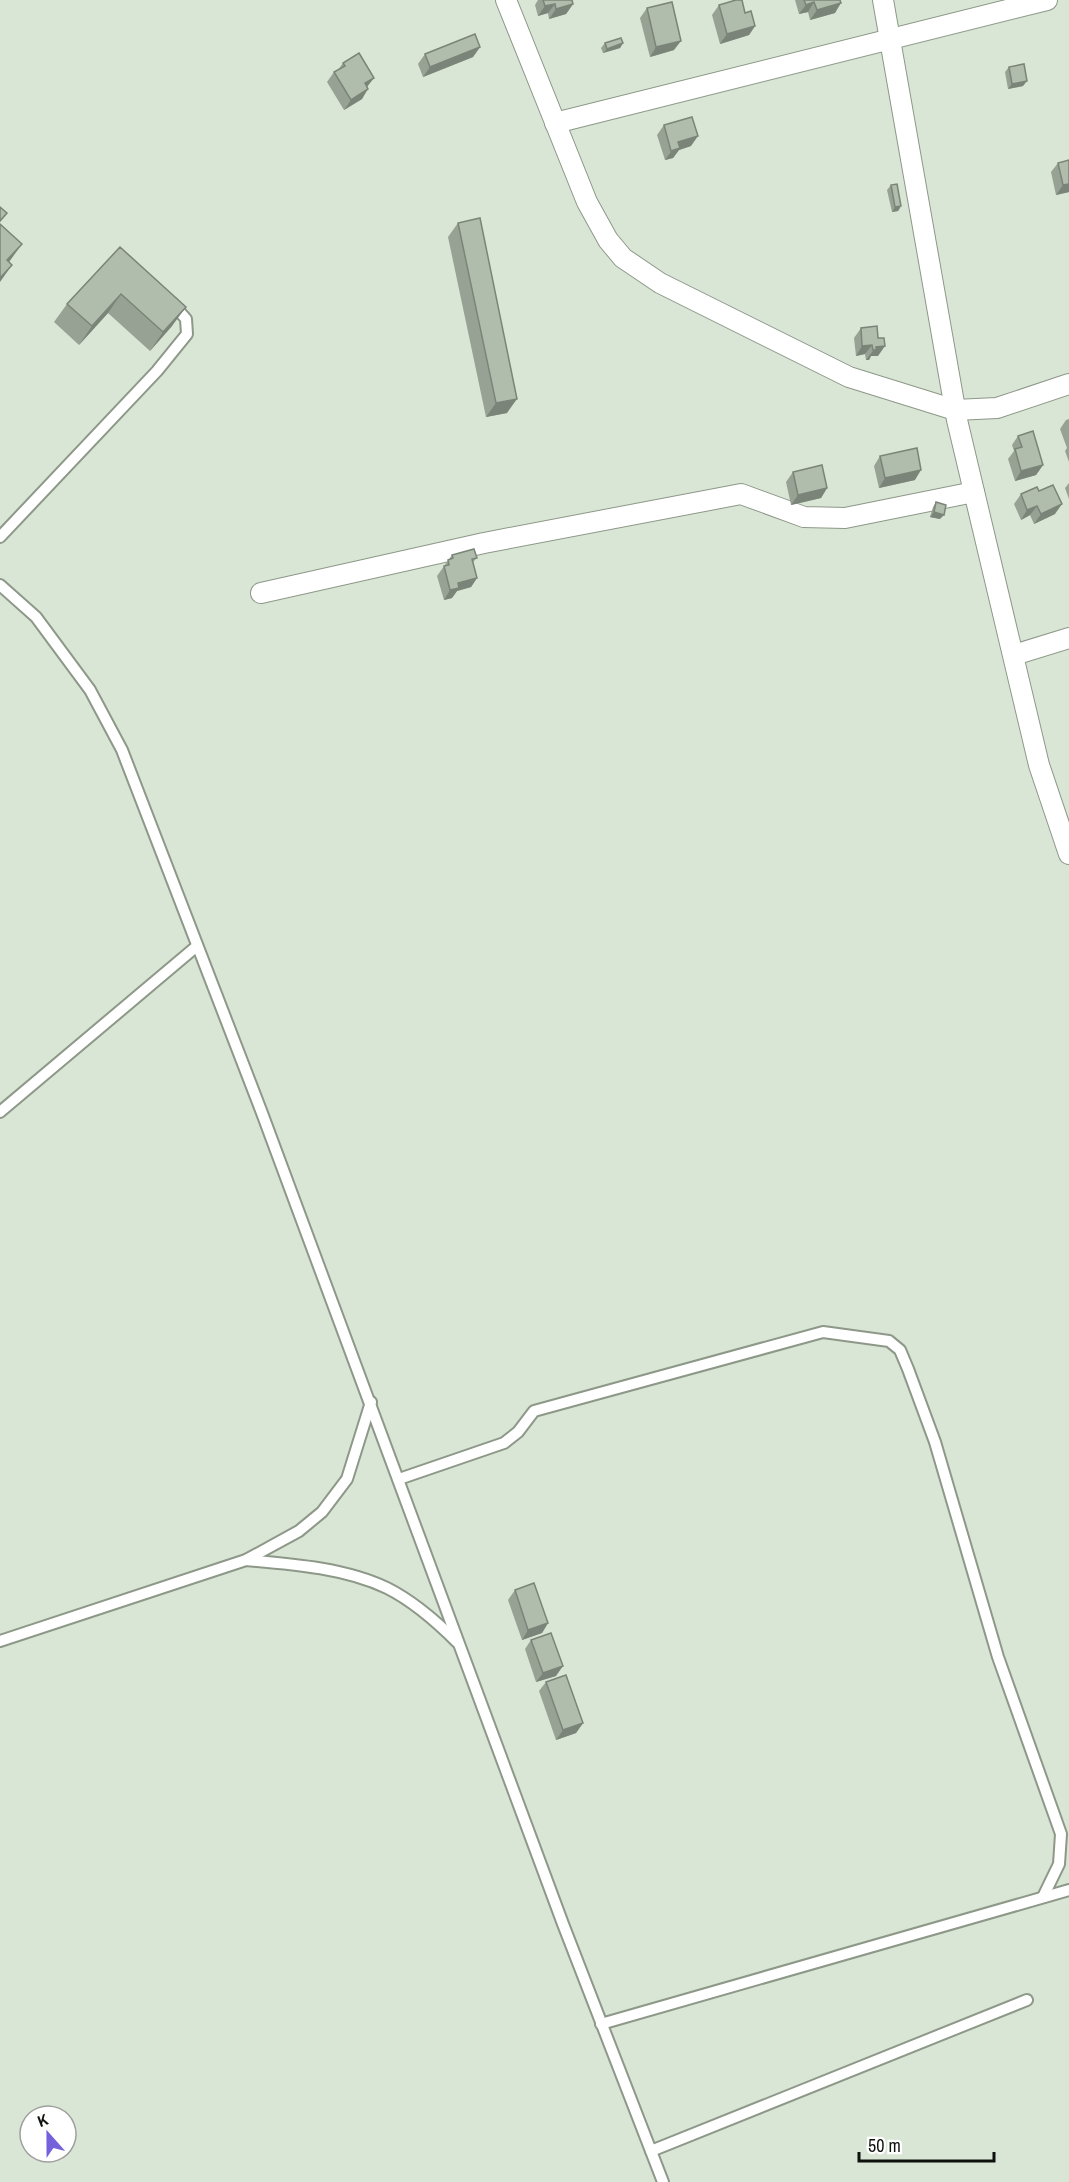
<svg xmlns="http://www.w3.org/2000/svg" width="1069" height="2182" viewBox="0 0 1069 2182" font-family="'Archivo Narrow',sans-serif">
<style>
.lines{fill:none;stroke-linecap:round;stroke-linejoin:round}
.lane-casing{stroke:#8d9888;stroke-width:14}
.street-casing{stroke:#8d9888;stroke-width:22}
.lane{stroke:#fff;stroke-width:10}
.street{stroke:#fff;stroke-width:20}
.wall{fill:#97a294}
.shaded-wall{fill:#7b8478}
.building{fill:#b0bcac;stroke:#7b8478;stroke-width:1.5}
</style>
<rect width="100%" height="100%" fill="#d9e5d5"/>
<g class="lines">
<g class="lane-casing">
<g id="lane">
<path d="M0 537 157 371 187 334 186 319 172 303"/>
<path d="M0 585 36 617 90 690 122 750 262 1113 563 1924 663 2182"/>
<path d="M0 1112 197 946"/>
<path d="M399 1479 504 1443 518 1432 534 1411 823 1332 889 1341 900 1350 908 1369 935 1442 998 1657 1061 1834 1059 1864 1043 1897"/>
<path d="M246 1560C292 1564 345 1568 387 1588 413 1601 437 1622 457 1642"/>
<path d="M0 1641 246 1560 299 1531 322 1512 347 1479 371 1402"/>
<path d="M601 2024 1069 1890"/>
<path d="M651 2151 1027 2000"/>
</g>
</g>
<g class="street-casing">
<g id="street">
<path d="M506 0 587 202 608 240 623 258 660 283 849 377 955 410 997 408 1069 384"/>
<path d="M883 0 957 420 1039 765 1069 854"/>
<path d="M555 123 1047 0"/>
<path d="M261 593 484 543 741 494 804 517 845 518 974 492"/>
<path d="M1014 655 1069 638"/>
</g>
</g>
<use href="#lane" class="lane"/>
<use href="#street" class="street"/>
</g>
<g class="wall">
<path d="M538 0H572L573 4 566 14 549 19 548 13 538 16 535 5Z"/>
<path d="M795 0H840L835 13 810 20 808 12 799 14Z"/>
<path d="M719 5 745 13 755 26 749 35 720 44 712 15Z"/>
<path d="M647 8 674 50 650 57 640 18Z"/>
<path d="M605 43H623L620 48 603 53 601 48Z"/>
<path d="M480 47 473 57 423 77 418 64 425 54Z"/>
<path d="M343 63 367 87 362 99 344 110 327 82 334 72 338 70Z"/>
<path d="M1009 67 1023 86 1008 89 1005 72Z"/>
<path d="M664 125 691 146 679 150 673 158 665 160 657 135Z"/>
<path d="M1058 163 1069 192 1056 195 1051 172Z"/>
<path d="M891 185 901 206 898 211 892 212 887 190Z"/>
<path d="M458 223 507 413 486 417 448 237Z"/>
<path d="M120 247 172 326 150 351 108 313 79 345 54 322 67 304Z"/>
<path d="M877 326 878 356H871L869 360H866L865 354 856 356 854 338 861 328Z"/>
<path d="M1069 419V462L1065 451 1067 448 1060 429 1066 420Z"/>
<path d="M1018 436 1043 465 1036 475 1015 481 1008 459 1014 451 1012 445Z"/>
<path d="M880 456 915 480 879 488 874 466Z"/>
<path d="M793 472 827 488 821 498 791 505 786 482Z"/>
<path d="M1069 483V499L1065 488Z"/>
<path d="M1039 491 1055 514 1034 524 1030 515 1021 520 1014 504 1021 494Z"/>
<path d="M936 502 940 519 930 517 933 507Z"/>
<path d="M452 555 477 558 473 562 477 578 471 587 457 591 452 598 444 600 437 576Z"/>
<path d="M515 1590 548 1623 542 1633 522 1640 508 1600Z"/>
<path d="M531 1640 556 1676 536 1682 525 1649Z"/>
<path d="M546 1682 583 1723 576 1733 556 1740 539 1691Z"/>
</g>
<g class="shaded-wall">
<path d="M814 2 808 12 799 14 806 5Z"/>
<path d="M841 3 835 13 810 20 817 10Z"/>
<path d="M555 4 548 13 538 16 545 6Z"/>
<path d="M573 4 566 14 549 19 556 9Z"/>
<path d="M755 26 749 35 720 44 727 34Z"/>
<path d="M681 41 674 50 650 57 656 47Z"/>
<path d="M623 43 620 48 603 53 607 49Z"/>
<path d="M480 47 473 57 423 77 430 67Z"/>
<path d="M374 78 367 87 365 83Z"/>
<path d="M1027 81 1023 86 1008 89 1012 84Z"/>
<path d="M368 89 362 99 344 110 351 100Z"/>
<path d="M698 136 691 146 679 150 673 158 665 160 678 142Z"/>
<path d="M1069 184V192L1056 195 1063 185Z"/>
<path d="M901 206 898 211 892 212 895 207Z"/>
<path d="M22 244 9 262 7 260Z"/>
<path d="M12 265 0 282V278Z"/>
<path d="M121 294 108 313 79 345 92 326Z"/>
<path d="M186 307 172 326 150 351 163 332Z"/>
<path d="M872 345 865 354 856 356 862 346Z"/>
<path d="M885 346 878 356H871L869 360H866L876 347Z"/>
<path d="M517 399 507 413 486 417 496 403Z"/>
<path d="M1043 465 1036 475 1015 481 1021 471Z"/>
<path d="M921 470 915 480 879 488 885 478Z"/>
<path d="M827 488 821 498 791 505 798 495Z"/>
<path d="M1062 504 1055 514 1034 524 1041 514Z"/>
<path d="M1037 506 1030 515 1021 520 1027 510Z"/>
<path d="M934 512 944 515 940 519 930 517Z"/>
<path d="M477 578 471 587 457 591 452 598 444 600 450 590 458 583Z"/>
<path d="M548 1623 542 1633 522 1640 528 1630Z"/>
<path d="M563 1666 556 1676 536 1682 543 1673Z"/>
<path d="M583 1723 576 1733 556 1740 563 1730Z"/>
</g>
<g class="building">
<path d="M543 0H572L573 4 556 9 555 4 545 6Z"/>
<path d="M736 0H742L745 13 751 11 755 26 727 34 719 5Z"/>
<path d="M804 0H840L841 3 817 10 814 2 806 5Z"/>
<path d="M672 2 681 41 656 47 647 8Z"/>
<path d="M475 34 480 47 430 67 425 54Z"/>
<path d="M621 38 623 43 607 49 605 43Z"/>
<path d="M359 53 374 78 365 83 368 89 351 100 334 72 345 66 343 63Z"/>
<path d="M1024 64 1027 81 1012 84 1009 67Z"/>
<path d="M692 117 698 136 678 142 680 148 671 151 664 125Z"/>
<path d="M1069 160V184L1063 185 1058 163Z"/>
<path d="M897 184 901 206 895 207 891 185Z"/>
<path d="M0 207 7 213 0 221Z"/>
<path d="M480 218 517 399 496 403 458 223Z"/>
<path d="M0 224 22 244 7 260 12 265 0 278Z"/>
<path d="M120 247 186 307 163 332 121 294 92 326 67 304Z"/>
<path d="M877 326 878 338H884L885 346 876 347V350H873L872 345 862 346 861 328Z"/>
<path d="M1033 431 1043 465 1021 471 1015 449 1022 447 1018 436Z"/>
<path d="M917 448 921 470 885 478 880 456Z"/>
<path d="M822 465 827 488 798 495 793 472Z"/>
<path d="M1053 485 1062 504 1041 514 1037 506 1027 510 1021 494 1037 487 1039 491Z"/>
<path d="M936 502 946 505 944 515 934 512Z"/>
<path d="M474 549 477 558 472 559 477 578 458 583 459 588 450 590 444 566 449 565 448 560 453 558 452 555Z"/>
<path d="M534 1583 548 1623 528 1630 515 1590Z"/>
<path d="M551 1633 563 1666 543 1673 531 1640Z"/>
<path d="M566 1675 583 1723 563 1730 546 1682Z"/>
</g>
<g transform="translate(48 2134) rotate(339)"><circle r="28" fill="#ffffff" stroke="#9fa09e" stroke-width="1.5"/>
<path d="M0-4.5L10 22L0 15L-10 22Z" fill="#7661dc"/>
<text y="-9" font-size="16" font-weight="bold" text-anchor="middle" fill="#0e120c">K</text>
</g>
<path d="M859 2152v9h135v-9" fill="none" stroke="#0e120c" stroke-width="3"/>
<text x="868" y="2152" font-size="18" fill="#0e120c" stroke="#ffffff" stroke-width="4.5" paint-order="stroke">50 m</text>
</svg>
